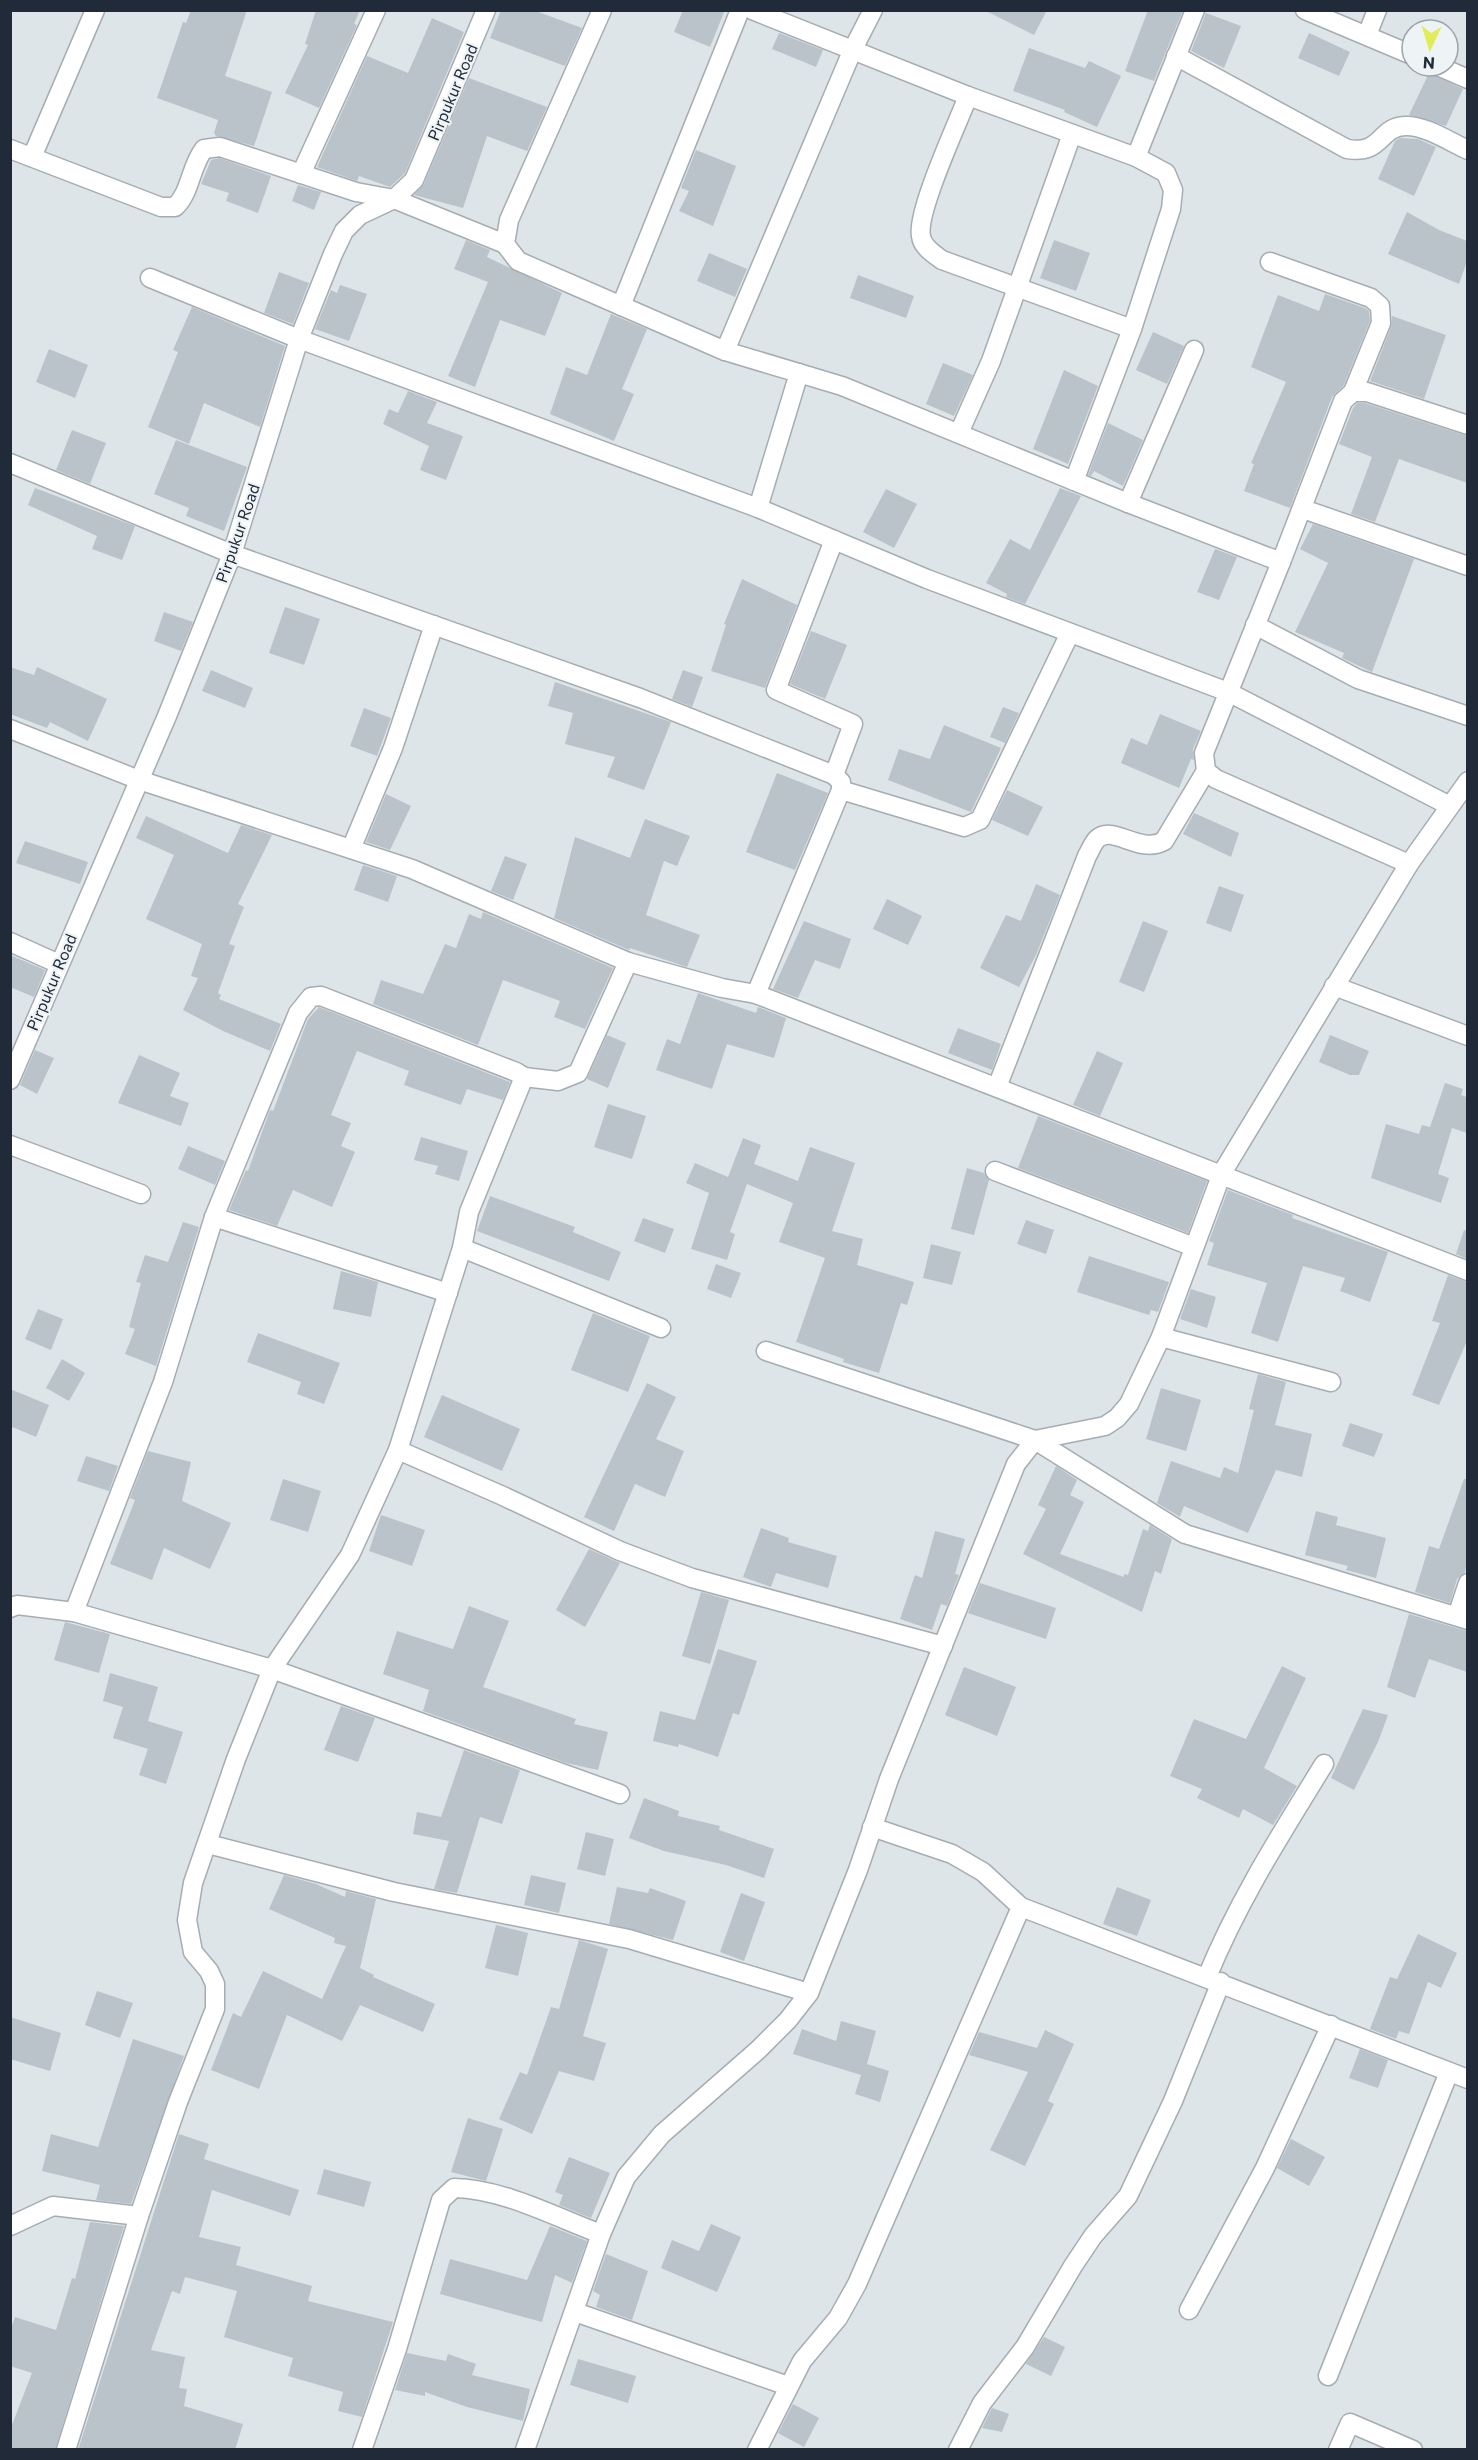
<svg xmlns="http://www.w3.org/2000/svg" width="1478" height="2460" viewBox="0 0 1478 2460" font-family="Commissioner,sans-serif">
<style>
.building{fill:#bbc3ca}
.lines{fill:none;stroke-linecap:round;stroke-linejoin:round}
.street-casing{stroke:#a5adb4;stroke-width:21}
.street{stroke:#fff;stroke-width:18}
.labels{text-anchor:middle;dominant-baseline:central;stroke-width:4.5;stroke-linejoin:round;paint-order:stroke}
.street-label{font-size:16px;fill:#202a38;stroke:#eef3f6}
</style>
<rect width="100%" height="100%" fill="#dee5e9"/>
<g class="building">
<path d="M191 10H247L225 76 272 92 254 146 216 136 214 133 218 120 157 98 183 22 186 23Z"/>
<path d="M316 10H360L354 24 357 25 319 108 285 93 308 45 305 44Z"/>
<path d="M501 10H533L582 28 565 66 490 38Z"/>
<path d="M683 10H725L710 47 674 32Z"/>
<path d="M984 10H1047L1034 35Z"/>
<path d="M1148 10H1183L1154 81 1125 71Z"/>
<path d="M1206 13 1241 26 1224 68 1191 51Z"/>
<path d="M432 18 464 32 405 173 390 187 359 176 357 181 317 167 367 56 408 73Z"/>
<path d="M779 33 823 50 816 67 772 49Z"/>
<path d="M1309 33 1350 52 1339 76 1298 58Z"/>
<path d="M1029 48 1085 68 1089 61 1121 76 1097 127 1064 112 1065 110 1013 91Z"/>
<path d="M1429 73 1463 89 1446 126 1409 115Z"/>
<path d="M469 78 547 107 527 151 487 136 463 208 414 195 424 184Z"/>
<path d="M1400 138 1418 139 1436 147 1414 196 1378 179 1395 141Z"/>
<path d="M696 150 736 166 713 226 679 211 689 191 681 188Z"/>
<path d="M219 158 271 176 258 213 226 201 229 193 201 184 211 160Z"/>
<path d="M298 185 321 192 314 210 292 201Z"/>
<path d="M1407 212 1439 230 1467 241V261L1459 284 1388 254Z"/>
<path d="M466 240 490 250 487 257 562 293 545 336 500 320 475 387 448 376 488 282 454 269Z"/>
<path d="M1054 240 1090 253 1076 291 1040 278Z"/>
<path d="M709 253 747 269 735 297 697 281Z"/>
<path d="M279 272 309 283 293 324 264 313Z"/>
<path d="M858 275 914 296 906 318 850 298Z"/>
<path d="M340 285 367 294 349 341 315 329 331 290 337 293Z"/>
<path d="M1325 294 1365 308 1369 311 1370 321 1344 385 1332 397 1290 508 1244 491 1254 464 1251 463 1286 382 1251 367 1278 295 1319 311Z"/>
<path d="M192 307 285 346 260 427 204 403 189 444 148 427 178 352 173 350Z"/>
<path d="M611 314 647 329 622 389 634 394 614 441 550 414 566 367 587 375Z"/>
<path d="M1392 316 1446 335 1424 399 1370 381 1391 327Z"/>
<path d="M1153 332 1184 346 1167 384 1136 370Z"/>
<path d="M49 349 88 365 75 398 36 382Z"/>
<path d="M943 363 973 375 954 416 926 404Z"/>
<path d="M1064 370 1098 386 1068 464 1033 449Z"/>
<path d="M408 391 437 402 427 423 463 436 446 480 420 470 429 446 383 424 389 409 398 413Z"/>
<path d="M1357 403H1365L1467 436V483L1399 459 1375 522 1351 514 1372 457 1339 444 1353 408Z"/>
<path d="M1108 423 1143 440 1123 486 1094 471 1091 476 1088 475Z"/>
<path d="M72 430 106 443 90 484 56 470Z"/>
<path d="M176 440 247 467 224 531 186 516 189 508 154 494Z"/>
<path d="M35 488 135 526 122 560 92 549 97 536 28 505Z"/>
<path d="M1060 488 1081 496 1025 604 1006 597 1007 594 986 583 1010 539 1030 550Z"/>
<path d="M886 489 917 504 894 548 863 532Z"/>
<path d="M1313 524 1414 559 1372 672 1342 658 1344 653 1295 632 1328 563 1300 549Z"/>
<path d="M1215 549 1237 557 1219 600 1197 592Z"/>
<path d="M742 579 797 605 765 688 711 671 726 625 724 624Z"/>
<path d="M285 607 320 619 304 665 269 653Z"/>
<path d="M164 612 193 622 181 651 154 641Z"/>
<path d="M811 631 847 645 825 699 790 684Z"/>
<path d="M10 667 34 675 37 667 107 699 88 741 50 722 47 728 10 714Z"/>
<path d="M211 670 253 688 245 708 202 691Z"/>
<path d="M683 670 703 677 692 707 672 699Z"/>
<path d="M555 682 671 722 644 790 607 777 615 757 565 744 573 713 548 706Z"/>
<path d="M1003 707 1019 713 1005 743 990 737Z"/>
<path d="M364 708 391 718 377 756 350 746Z"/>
<path d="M1160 714 1201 731 1193 749 1194 760 1191 759 1179 788 1121 763 1131 738 1147 745Z"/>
<path d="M944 725 1001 748 971 812 888 780 899 749 930 759Z"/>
<path d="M777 773 828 793 795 870 746 852Z"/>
<path d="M1007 790 1043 807 1028 836 992 820Z"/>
<path d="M386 794 411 806 390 850 366 842Z"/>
<path d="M1194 813 1239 833 1231 857 1183 834Z"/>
<path d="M146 816 228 853 241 825 272 835 238 904 244 907 229 944 235 946 218 993 221 995 219 999 281 1024 270 1051 223 1031 183 1010 198 978 191 976 202 944 146 919 174 855 136 838Z"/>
<path d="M645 819 690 836 677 866 664 861 646 915 700 935 687 967 630 948 629 950 554 918 575 837 630 858Z"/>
<path d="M25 841 88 862 80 884 16 863Z"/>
<path d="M505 856 527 864 513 900 491 891Z"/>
<path d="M363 865 397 876 388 902 354 890Z"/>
<path d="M1036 884 1060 895 1036 955 1019 987 980 968 1006 915 1021 921Z"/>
<path d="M1219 886 1244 895 1231 932 1206 923Z"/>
<path d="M887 899 922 916 908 945 873 929Z"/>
<path d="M483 912 613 968 585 1029 554 1017 560 1001 503 980 478 1045 373 1004 381 980 423 994 445 944 456 948 469 914 481 919Z"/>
<path d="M804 921 851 939 840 969 815 960 798 998 773 989Z"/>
<path d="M1143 921 1168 931 1144 992 1119 982Z"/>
<path d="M10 955 45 970 34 997 10 987Z"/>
<path d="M698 993 756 1013 758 1007 786 1018 774 1058 727 1044 712 1089 656 1070 667 1039 680 1044Z"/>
<path d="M319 1007 510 1082 503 1100 467 1089 461 1105 404 1085 409 1071 357 1051 331 1115 351 1123 341 1146 355 1152 332 1207 293 1190 277 1226 229 1210 246 1170 248 1171 270 1110 273 1111 308 1019Z"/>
<path d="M958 1028 1001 1044 992 1070 948 1053Z"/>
<path d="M607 1035 626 1043 608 1088 587 1079Z"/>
<path d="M1330 1035 1369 1051 1359 1075H1350L1319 1062Z"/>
<path d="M35 1050 54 1058 37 1094 20 1085Z"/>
<path d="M1097 1051 1123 1063 1100 1116 1073 1105Z"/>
<path d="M139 1055 180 1073 170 1096 189 1103 181 1126 118 1103Z"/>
<path d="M1445 1083 1463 1089 1461 1095 1467 1097V1133L1452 1128 1438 1174 1449 1178 1441 1203 1371 1178 1386 1124 1419 1134 1422 1125 1430 1127Z"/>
<path d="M608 1104 646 1116 632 1159 594 1147Z"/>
<path d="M1038 1116 1207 1181 1188 1233 1018 1168Z"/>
<path d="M421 1137 468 1151 459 1181 435 1174 438 1166 414 1160Z"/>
<path d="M743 1138 761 1145 754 1164 798 1181 810 1147 855 1163 832 1231 863 1239 857 1265 914 1282 907 1305 901 1303 879 1373 843 1362 844 1359 796 1342 825 1258 779 1242 793 1203 747 1184 730 1232 735 1234 727 1260 691 1249 709 1193 686 1183 695 1163 728 1177Z"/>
<path d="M188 1146 225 1161 215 1185 178 1169Z"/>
<path d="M967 1168 984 1173 989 1180 974 1235 951 1229Z"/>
<path d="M1228 1190 1293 1215 1292 1218 1388 1252 1370 1302 1340 1291 1345 1278 1303 1266 1278 1342 1251 1333 1267 1283 1207 1265 1214 1243 1209 1241Z"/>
<path d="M490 1196 575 1227 573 1232 621 1252 609 1281 477 1231Z"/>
<path d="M643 1218 674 1229 665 1253 634 1241Z"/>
<path d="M1026 1220 1054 1230 1046 1254 1017 1244Z"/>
<path d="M183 1222 199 1227 156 1366 125 1354 135 1329 129 1327 141 1283 136 1282 145 1255 168 1262Z"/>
<path d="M1464 1230 1467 1231V1259L1456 1254Z"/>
<path d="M931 1244 961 1252 952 1285 923 1278Z"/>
<path d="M1089 1256 1169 1282 1158 1312 1151 1310 1149 1315 1077 1292Z"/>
<path d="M716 1264 741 1273 731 1298 707 1289Z"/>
<path d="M341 1271 378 1282 371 1317 333 1309Z"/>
<path d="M1448 1275 1467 1282V1341L1439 1405 1412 1395 1440 1323 1432 1321Z"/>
<path d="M1191 1289 1216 1297 1207 1328 1180 1319Z"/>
<path d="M38 1309 63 1319 51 1350 25 1339Z"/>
<path d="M593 1313 650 1336 628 1392 571 1370Z"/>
<path d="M258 1333 340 1363 324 1404 297 1394 301 1382 247 1362Z"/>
<path d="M62 1359 85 1373 69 1401 46 1388Z"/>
<path d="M1258 1374 1286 1382 1275 1425 1312 1434 1302 1477 1276 1470 1248 1533 1184 1506 1180 1517 1157 1503 1171 1461 1220 1478 1224 1467 1238 1473 1254 1410 1249 1409Z"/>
<path d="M647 1383 676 1397 656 1439 684 1451 665 1497 635 1484 614 1531 584 1517Z"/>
<path d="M1161 1388 1201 1400 1186 1451 1146 1439Z"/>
<path d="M10 1389 49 1405 36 1437 10 1426Z"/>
<path d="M442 1395 520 1429 502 1471 424 1437Z"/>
<path d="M1350 1423 1383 1434 1374 1457 1342 1446Z"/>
<path d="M148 1451 191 1462 182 1501 231 1523 210 1569 164 1548 152 1580 110 1564 135 1500 130 1498Z"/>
<path d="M86 1456 118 1466 109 1491 77 1481Z"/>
<path d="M1056 1466 1077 1480 1070 1495 1084 1502 1060 1554 1124 1577V1574L1128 1575 1143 1529 1148 1531 1150 1525 1172 1539 1161 1574 1155 1571 1142 1612 1023 1554 1046 1509 1038 1505Z"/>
<path d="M283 1479 321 1491 308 1532 270 1520Z"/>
<path d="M1464 1479H1467V1564L1465 1572 1457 1579 1450 1603 1415 1592 1429 1546 1439 1549Z"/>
<path d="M1316 1511 1338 1517 1336 1525 1386 1538 1376 1578 1346 1570 1348 1566 1305 1555Z"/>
<path d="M381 1515 425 1530 412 1566 369 1551Z"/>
<path d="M761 1528 789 1538 788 1542 837 1556 828 1588 776 1573 771 1587 743 1577Z"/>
<path d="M935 1531 965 1539 955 1574 959 1575 947 1606 941 1604 932 1630 900 1619 915 1575 922 1578Z"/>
<path d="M589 1549 620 1563 585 1627 556 1610Z"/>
<path d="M980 1583 1056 1608 1046 1639 968 1613Z"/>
<path d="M701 1592 729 1600 710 1664 682 1656Z"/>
<path d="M469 1606 509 1621 483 1687 576 1719 574 1724 608 1732 598 1770 566 1763 423 1711 429 1690 383 1674 397 1631 453 1649Z"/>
<path d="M1409 1614 1467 1631V1672L1429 1659 1415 1698 1387 1687Z"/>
<path d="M65 1622 110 1634 99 1673 54 1660Z"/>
<path d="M718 1649 757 1661 739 1715 733 1713 718 1757 679 1744 678 1747 653 1741 660 1711 695 1720Z"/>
<path d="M1282 1666 1306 1678 1264 1768 1297 1786 1273 1825 1243 1809 1239 1818 1197 1798 1202 1789 1170 1776 1194 1719 1246 1739Z"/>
<path d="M964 1667 1016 1687 997 1736 945 1715Z"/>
<path d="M110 1673 158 1687 148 1721 183 1732 166 1784 139 1775 148 1749 113 1738 123 1707 103 1701Z"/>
<path d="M341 1706 375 1718 358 1762 324 1750Z"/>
<path d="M1363 1709 1388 1715 1378 1742 1354 1790 1331 1778Z"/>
<path d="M464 1750 520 1770 502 1824 480 1817 457 1893 434 1889 449 1841 413 1834 417 1812 441 1817Z"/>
<path d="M644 1798 679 1811 678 1816 720 1826 719 1830 774 1849 764 1878 726 1865 664 1851 629 1838Z"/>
<path d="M586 1832 614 1839 605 1876 577 1869Z"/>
<path d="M284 1875 316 1884 345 1897 346 1891 376 1899 360 1968 374 1975 373 1977 435 2004 423 2032 360 2005 342 2041 287 2015 259 2089 211 2070 233 2013 241 2017 263 1971 322 1999 346 1946 334 1943 335 1938 269 1909Z"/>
<path d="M531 1875 566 1883 559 1913 524 1905Z"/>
<path d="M617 1887 648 1893 650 1888 686 1901 673 1940 609 1924Z"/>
<path d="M1117 1887 1151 1900 1137 1936 1103 1924Z"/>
<path d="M741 1893 765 1902 744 1961 720 1952Z"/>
<path d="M496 1925 528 1933 518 1976 485 1968Z"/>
<path d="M1418 1934 1457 1953 1441 1988 1428 1982 1409 2034 1399 2031 1396 2039 1370 2029 1390 1977 1397 1979Z"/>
<path d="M579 1940 608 1949 583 2036 606 2043 594 2081 559 2071 532 2134 499 2119 520 2072 527 2075 551 2007 559 2009Z"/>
<path d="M97 1991 133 2003 120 2038 85 2025Z"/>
<path d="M10 2017 61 2033 50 2071 10 2059Z"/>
<path d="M841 2021 876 2031 867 2064 889 2071 880 2102 855 2094 861 2075 793 2054 802 2029 836 2041Z"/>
<path d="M1045 2030 1074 2044 1048 2101 1054 2104 1025 2166 990 2150 1028 2072 969 2055 979 2032 1037 2048Z"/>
<path d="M133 2039 184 2056 131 2204 96 2200 100 2185 42 2171 51 2134 98 2147Z"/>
<path d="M1360 2049 1388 2060 1378 2088 1349 2078Z"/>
<path d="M468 2118 503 2129 486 2181 451 2172Z"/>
<path d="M179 2134 209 2144 204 2159 299 2190 290 2216 212 2190 199 2237 241 2247 236 2265 312 2286 308 2301 393 2322 362 2417 338 2411 343 2392 288 2376 293 2358 224 2337 237 2291 185 2277 180 2294 172 2291 151 2350 185 2357 179 2388 187 2389 184 2406 243 2424 235 2450H78Z"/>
<path d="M1291 2139 1325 2157 1309 2186 1277 2168Z"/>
<path d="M569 2157 610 2173 591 2218 559 2205 563 2195 555 2192Z"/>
<path d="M324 2169 371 2182 364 2207 317 2194Z"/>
<path d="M90 2222 124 2226 55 2450H10V2430L32 2373 10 2366V2332L15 2317 56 2330 72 2278 75 2279Z"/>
<path d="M711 2224 741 2237 717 2292 661 2268 672 2240 699 2251Z"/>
<path d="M550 2226 587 2241 572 2283 555 2275 542 2322 440 2294 450 2259 527 2280Z"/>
<path d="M606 2254 648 2271 632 2320 596 2307 600 2295 593 2291Z"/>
<path d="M1044 2337 1065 2347 1051 2376 1026 2364Z"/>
<path d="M407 2353 446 2361 448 2354 476 2364 472 2375 530 2389 523 2421 467 2407 425 2392V2396L395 2390Z"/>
<path d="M578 2359 636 2376 628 2403 570 2385Z"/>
<path d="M793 2404 819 2418 804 2447 778 2433Z"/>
<path d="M992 2408 1009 2414 1002 2432 982 2428Z"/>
</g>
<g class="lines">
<g class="street-casing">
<g id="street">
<path d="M602 10 509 220 505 244 518 261 725 351 842 386 1128 503 1281 562 1204 753 1206 771 1216 779 1409 864"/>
<path d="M752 10 968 96 1136 157 1166 173 1173 190 1171 209 1132 329 1074 481"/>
<path d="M1305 10 1412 55"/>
<path d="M1367 35 1377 10"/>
<path d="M1176 56 1347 149C1383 155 1378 127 1405 126 1425 125 1450 142 1468 150"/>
<path d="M1438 66 1468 79"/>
<path d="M968 96C958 123 916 212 921 236 922 247 934 254 942 260L1132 329"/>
<path d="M10 149 161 207H175C191 192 190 167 204 149L220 147 356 192 394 199 505 244"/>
<path d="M32 157 95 10"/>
<path d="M1136 157 1195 10"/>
<path d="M301 174 376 10"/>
<path d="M1270 262 1371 298 1380 306 1381 323 1353 392"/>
<path d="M150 278 299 339 758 508 927 579 1228 692 1450 806"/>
<path d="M621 306 740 10"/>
<path d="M725 351 853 49 873 10"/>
<path d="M959 433 991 361 1072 134"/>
<path d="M10 463 232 554 640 698 834 775 841 782V790L756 994"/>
<path d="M1128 503 1194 350"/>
<path d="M758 508 799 373"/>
<path d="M1303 509 1468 566"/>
<path d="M1281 562 1343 401 1353 392H1367L1468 425"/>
<path d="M1255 625 1358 679 1468 716"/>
<path d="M10 729 139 780 412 869 628 962 722 988 756 994 1468 1271"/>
<path d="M834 775 853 724 776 690 834 540"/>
<path d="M841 790 964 827 980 820 1070 633"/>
<path d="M351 849 393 748 434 625"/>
<path d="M10 942 59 964"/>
<path d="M1334 986 1468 1036"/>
<path d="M524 1077 558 1081 578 1073 628 962"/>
<path d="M10 1080 167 716 232 554 299 339 333 254 344 231 360 215 394 199 414 180 486 10"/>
<path d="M997 1087 1087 856C1090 851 1093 843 1097 839 1113 824 1139 855 1164 841L1206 771"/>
<path d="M10 1145 141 1194"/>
<path d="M995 1171 1194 1247"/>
<path d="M214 1217 448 1293"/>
<path d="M462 1248 661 1328"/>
<path d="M1161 1337 1331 1382"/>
<path d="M766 1351 1035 1440 1185 1534 1468 1620"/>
<path d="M10 1608 17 1605 74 1612 272 1669 236 1759 193 1883 187 1920 193 1952 209 1971 215 1984V2009L178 2102 139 2216"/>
<path d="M74 1612 163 1382 214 1217 298 1013 311 997 321 996 516 1072 524 1077 469 1212 462 1248 398 1450"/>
<path d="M1457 1616 1468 1583"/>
<path d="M620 1794 272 1669 350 1555 398 1450 503 1496 620 1551 692 1578 943 1646"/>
<path d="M872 1827 952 1854 983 1872 1021 1907 1468 2079"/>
<path d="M208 1844 394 1892 629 1939 809 1993"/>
<path d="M1207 1977C1238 1901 1281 1834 1324 1764"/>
<path d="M10 2226 53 2206 139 2216 66 2450"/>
<path d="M1189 2310 1265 2168 1331 2025"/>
<path d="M575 2312 788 2386"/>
<path d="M1328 2376 1449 2072"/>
<path d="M362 2450 397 2349 441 2200 454 2188C504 2189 555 2217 601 2234"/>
<path d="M525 2450 601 2234 626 2177 662 2134 758 2050 788 2020 809 1993 858 1870 889 1779 1016 1464 1035 1440 1105 1426 1117 1418 1129 1404 1161 1337 1222 1173 1409 864 1468 781"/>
<path d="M757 2450 802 2361 838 2318 857 2284 1021 1907"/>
<path d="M958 2450 982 2403 1025 2347 1073 2266 1093 2236 1128 2196 1173 2101 1221 1982"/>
<path d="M1338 2450 1350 2423 1413 2450"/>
</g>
</g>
<use href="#street" class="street"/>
</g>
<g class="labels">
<g class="street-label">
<text transform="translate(452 92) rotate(-67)">Pirpukur Road</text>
<text transform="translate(237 533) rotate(-71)">Pirpukur Road</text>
<text transform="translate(51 982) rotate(-67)">Pirpukur Road</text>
</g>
</g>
<rect width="1478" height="2460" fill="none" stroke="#202a38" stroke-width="24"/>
<g transform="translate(1430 48) rotate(184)"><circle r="28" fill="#eef3f6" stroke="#9ca3aa" stroke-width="1.5"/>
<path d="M0-4.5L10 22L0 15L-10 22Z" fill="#e1ed58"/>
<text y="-9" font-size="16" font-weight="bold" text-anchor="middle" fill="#202a38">N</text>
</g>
</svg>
